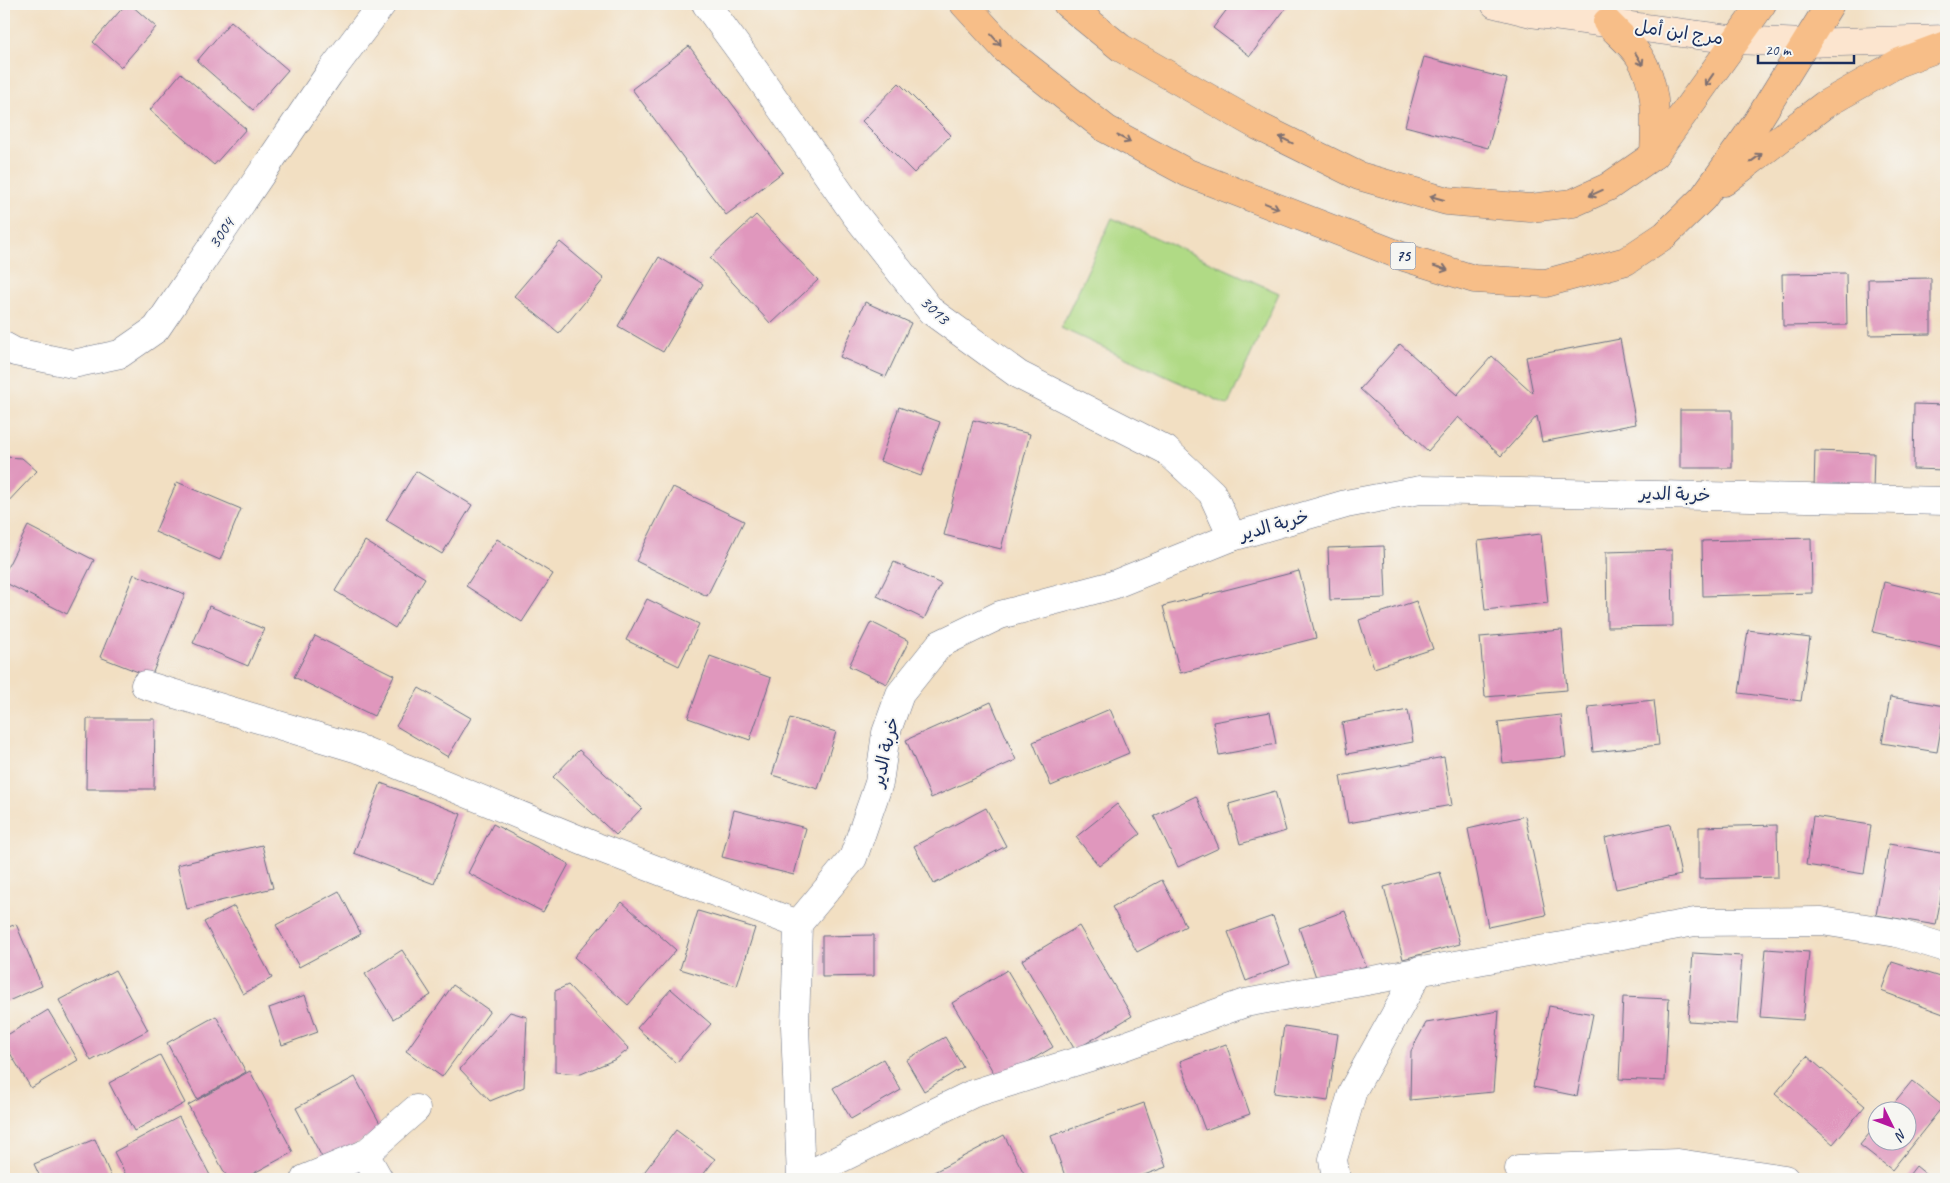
<svg xmlns="http://www.w3.org/2000/svg" width="1950" height="1183" viewBox="0 0 1950 1183" font-family="Caveat,'Playpen Sans Arabic',sans-serif">
<style>
.green{fill:#b0da85;stroke:#668472}
.building{fill:#e097bd}
.lines{fill:none;stroke-linecap:round;stroke-linejoin:round}
.street-casing{stroke:#666d81;stroke-width:29}
.secondary-casing{stroke:#666d81;stroke-width:29}
.highway-casing{stroke:#666d81;stroke-width:29}
.street{stroke:#fff;stroke-width:28}
.secondary{stroke:#fce5cf;stroke-width:28}
.highway{stroke:#f7be88;stroke-width:28}
.oneway{stroke:#7e6f71}
.labels{text-anchor:middle;dominant-baseline:central;stroke-width:4;stroke-linejoin:round;paint-order:stroke}
.shield{fill:#f6f6f2;stroke:#5d6b8a;stroke-width:1}
.shield-label{font-size:16px;font-weight:bold;fill:#1b2f5e}
.street-label{font-size:18px;fill:#1b2f5e;stroke:#f6f6f2}
</style>
<rect width="100%" height="100%" fill="#f6f6f2"/>
<filter id="ink" filterUnits="userSpaceOnUse"><feTurbulence type="fractalNoise" baseFrequency=".02" numOctaves="2"/><feDisplacementMap in="SourceGraphic" scale="10" xChannelSelector="R" yChannelSelector="G"/><feConvolveMatrix kernelMatrix="1 2 1 2 8 2 1 2 1" color-interpolation-filters="sRGB"/></filter>
<filter id="wash" filterUnits="userSpaceOnUse"><feTurbulence type="fractalNoise" baseFrequency=".0096" numOctaves="4" result="noise"/><feDisplacementMap in="SourceGraphic" scale="20" xChannelSelector="R" yChannelSelector="G"/><feGaussianBlur stdDeviation="1.12" result="paint"/><feColorMatrix in="noise" values="0 0 0 0 0 0 0 0 0 0 0 0 0 0 0 0 0 1.4 0 .05"/><feComposite in="paint" operator="in"/></filter>
<g filter="url(#wash)">
<rect width="100%" height="100%" fill="#f2dfc2"/>
<path class="green" d="M1112 218 1279 293 1228 405 1061 328Z"/>
<g id="blocks">
<g class="building">
<path d="M126 4H130L156 27 121 67 93 42Z"/>
<path d="M1231 4H1289L1250 56 1213 28Z"/>
<path d="M231 21 288 70 253 110 197 61Z"/>
<path d="M689 46 783 172 726 215 632 89Z"/>
<path d="M1424 57 1507 79 1488 148 1405 126Z"/>
<path d="M181 73 246 129 214 165 150 110Z"/>
<path d="M899 83 951 135 914 173 862 121Z"/>
<path d="M756 215 818 280 771 324 710 258Z"/>
<path d="M560 242 604 279 559 333 514 296Z"/>
<path d="M659 257 703 284 663 352 618 326Z"/>
<path d="M1846 273 1847 325 1783 326 1782 274Z"/>
<path d="M1931 278V334L1869 335 1868 279Z"/>
<path d="M865 302 911 323 886 377 840 357Z"/>
<path d="M1620 339 1636 424 1542 442 1537 416 1501 456 1458 417 1428 451 1360 389 1400 344 1457 395 1492 356 1533 393 1526 357Z"/>
<path d="M1914 404 1946 405V470L1913 469Z"/>
<path d="M899 407 940 422 921 476 880 461Z"/>
<rect x="1680" y="410" width="52" height="58"/>
<path d="M973 420 1030 434 1001 549 944 535Z"/>
<path d="M1815 451 1874 453 1873 491 1814 490Z"/>
<path d="M4 457 22 458 37 471 4 506Z"/>
<path d="M416 471 472 505 442 554 386 520Z"/>
<path d="M177 482 241 509 220 560 155 532Z"/>
<path d="M673 487 744 521 707 596 636 561Z"/>
<path d="M28 526 94 560 67 614 4 582V574Z"/>
<path d="M1541 534 1548 603 1485 610 1478 541Z"/>
<path d="M1811 538 1812 593 1703 596 1702 541Z"/>
<path d="M497 539 553 574 522 622 466 586Z"/>
<path d="M365 541 425 578 395 628 335 591Z"/>
<path d="M1384 546 1386 598 1330 600 1328 548Z"/>
<path d="M1672 550 1673 626 1607 627 1606 552Z"/>
<path d="M894 562 941 584 924 619 877 596Z"/>
<path d="M1299 571 1316 638 1180 673 1163 606Z"/>
<path d="M134 574 185 594 151 677 100 657Z"/>
<path d="M1884 582 1946 597V649L1873 632Z"/>
<path d="M647 599 699 624 679 666 626 640Z"/>
<path d="M1416 601 1433 649 1374 668 1359 620Z"/>
<path d="M209 606 264 629 248 666 193 643Z"/>
<path d="M871 622 909 641 887 684 849 666Z"/>
<path d="M1562 630 1567 690 1485 697 1480 637Z"/>
<path d="M1748 630 1810 638 1801 701 1739 693Z"/>
<path d="M315 636 394 675 374 716 294 677Z"/>
<path d="M710 656 771 678 750 740 688 718Z"/>
<path d="M419 688 471 718 448 757 396 726Z"/>
<path d="M1890 697 1945 706 1937 752 1882 743Z"/>
<path d="M1654 700 1659 745 1593 752 1588 707Z"/>
<path d="M991 702 1016 760 931 798 906 740Z"/>
<path d="M1110 709 1129 753 1051 786 1033 742Z"/>
<path d="M1408 710 1413 742 1347 754 1342 723Z"/>
<path d="M1270 712 1276 744 1219 755 1213 722Z"/>
<path d="M1561 715 1566 757 1503 763 1498 722Z"/>
<path d="M790 718 836 732 818 789 772 775Z"/>
<path d="M87 719H155L154 789H86Z"/>
<path d="M579 750 642 808 616 835 553 777Z"/>
<path d="M1444 757 1452 805 1348 823 1340 776Z"/>
<path d="M381 783 461 814 434 884 354 853Z"/>
<path d="M1275 791 1286 831 1240 844 1229 804Z"/>
<path d="M1196 796 1219 848 1178 867 1154 816Z"/>
<path d="M1117 804 1140 834 1099 866 1076 837Z"/>
<path d="M986 808 1006 846 934 884 914 846Z"/>
<path d="M734 810 806 828 794 875 722 857Z"/>
<path d="M1525 816 1546 915 1488 927 1468 829Z"/>
<path d="M1813 816 1871 825 1864 874 1806 865Z"/>
<path d="M493 824 569 864 543 912 468 873Z"/>
<path d="M1670 824 1681 875 1616 889 1605 838Z"/>
<path d="M1777 825 1778 877 1699 879V827Z"/>
<path d="M1889 844 1946 854V867L1936 925 1876 915Z"/>
<path d="M262 845 273 888 187 909 177 865Z"/>
<path d="M1440 872 1460 944 1403 959 1384 887Z"/>
<path d="M1162 880 1186 926 1137 952 1112 907Z"/>
<path d="M339 891 361 934 299 967 276 925Z"/>
<path d="M622 902 676 950 628 1005 574 957Z"/>
<path d="M234 906 272 978 243 994 204 922Z"/>
<path d="M698 911 755 928 737 986 680 969Z"/>
<path d="M1345 911 1366 966 1318 983 1299 928Z"/>
<path d="M1273 916 1290 964 1246 981 1228 932Z"/>
<path d="M16 924 42 986 4 1003V929Z"/>
<path d="M1079 926 1132 1016 1075 1050 1022 960Z"/>
<path d="M874 935V976L822 977V936Z"/>
<path d="M1766 949 1809 952 1803 1020 1760 1017Z"/>
<path d="M402 950 431 995 393 1019 365 974Z"/>
<path d="M1693 953 1742 956 1737 1024 1688 1021Z"/>
<path d="M1892 962 1946 979V1015L1881 991Z"/>
<path d="M115 970 148 1030 91 1061 59 1000Z"/>
<path d="M1007 970 1053 1047 998 1080 952 1003Z"/>
<path d="M453 985 490 1011 442 1077 406 1051Z"/>
<path d="M568 985 629 1049 616 1059 581 1074 555 1072V991Z"/>
<path d="M671 989 711 1024 676 1063 637 1028Z"/>
<path d="M305 995 318 1032 282 1045 269 1008Z"/>
<path d="M1623 997 1669 999 1665 1081 1619 1079Z"/>
<path d="M1549 1006 1593 1014 1577 1096 1533 1087Z"/>
<path d="M48 1010 78 1060 31 1088 4 1043V1037Z"/>
<path d="M1499 1011 1493 1092 1410 1100 1411 1051 1426 1023Z"/>
<path d="M510 1012 527 1017 524 1087 490 1101 460 1069Z"/>
<path d="M216 1016 246 1072 197 1099 167 1043Z"/>
<path d="M1284 1026 1338 1034 1328 1101 1274 1093Z"/>
<path d="M945 1037 963 1067 924 1091 906 1060Z"/>
<path d="M1226 1044 1250 1114 1205 1130 1180 1061Z"/>
<path d="M160 1055 185 1103 134 1131 109 1083Z"/>
<path d="M1807 1056 1865 1106 1833 1144 1775 1094Z"/>
<path d="M883 1059 901 1090 851 1119 833 1088Z"/>
<path d="M250 1071 293 1152 243 1179H228L188 1105Z"/>
<path d="M355 1077 383 1129 324 1161 296 1108Z"/>
<path d="M1912 1081 1943 1106 1892 1170 1860 1145 1878 1123V1140H1908V1110H1888Z"/>
<path d="M1144 1103 1166 1167 1133 1179H1066L1051 1136Z"/>
<path d="M179 1117 212 1179H128L114 1152Z"/>
<path d="M676 1130 715 1159 700 1179H647L642 1175Z"/>
<path d="M1004 1135 1027 1179H921Z"/>
<path d="M95 1139 112 1179H41L34 1164Z"/>
<path d="M1916 1166 1932 1179H1906Z"/>
</g>
</g>
</g>
<g filter="url(#ink)">
<use href="#blocks" fill-opacity="0" stroke="#666d81" stroke-width="1"/>
<g class="lines">
<g class="street-casing">
<g id="street">
<path d="M706 4 755 71 854 213 931 311 1019 375 1166 450 1212 493 1232 537"/>
<path d="M4 346 15 352 73 364 120 354 156 329 329 74 382 4"/>
<path d="M145 685 362 750 597 847 798 924"/>
<path d="M798 924 853 858 879 783 886 733 900 694 940 644 1000 615 1113 585 1232 537 1346 504 1420 490 1946 501"/>
<path d="M798 924 795 1026 801 1179"/>
<path d="M1519 1169 1678 1163 1785 1179"/>
<path d="M801 1178 972 1094 1116 1049 1245 1003 1695 922 1822 921 1897 933 1946 948"/>
<path d="M305 1179 365 1154"/>
<path d="M379 1179 365 1154 416 1109"/>
<path d="M1336 1179 1333 1159 1353 1090 1420 970"/>
</g>
</g>
<g class="secondary-casing">
<path id="secondary" d="M1495 4 1531 13 1736 40 1805 43 1946 39"/>
</g>
<g class="highway-casing">
<g id="highway">
<path d="M964 4 1006 50 1106 129 1188 173 1407 258 1474 279 1546 283 1626 261 1665 235 1703 198 1757 122 1830 4"/>
<path d="M1067 4 1121 48 1258 126 1359 176 1447 201 1530 208 1573 203 1608 187 1654 155 1762 4"/>
<path d="M1607 22C1617 33 1631 44 1639 56 1659 86 1655 122 1654 155"/>
<path d="M1724 182 1824 105 1900 62 1946 45"/>
</g>
</g>
<use href="#street" class="street"/>
<use href="#secondary" class="secondary"/>
<use href="#highway" class="highway"/>
</g>
<defs><path id="oneway-shaft" d="M-6 0H5M1.5-3L5.5 0L1.5 3" fill="none" stroke-width="1.6" stroke-linecap="round" stroke-linejoin="round" transform="scale(1.25)"/></defs>
<g class="oneway">
<use href="#oneway-shaft" transform="translate(996 40) rotate(48)"/>
<use href="#oneway-shaft" transform="translate(1639 59) rotate(59)"/>
<use href="#oneway-shaft" transform="translate(1709 80) rotate(125)"/>
<use href="#oneway-shaft" transform="translate(1124 139) rotate(28)"/>
<use href="#oneway-shaft" transform="translate(1286 140) rotate(-154)"/>
<use href="#oneway-shaft" transform="translate(1756 158) rotate(-36)"/>
<use href="#oneway-shaft" transform="translate(1596 193) rotate(156)"/>
<use href="#oneway-shaft" transform="translate(1437 198) rotate(-164)"/>
<use href="#oneway-shaft" transform="translate(1272 206) rotate(22)"/>
<use href="#oneway-shaft" transform="translate(1441 268) rotate(17)"/>
</g>
</g>
<g class="labels">
<rect class="shield" x="1390.5" y="242.5" width="25" height="27" rx="4"/>
<g class="shield-label">
<text x="1403" y="256">75</text>
</g>
<g class="street-label">
<text transform="translate(1679 32) rotate(8)">مرج ابن أمل</text>
<text transform="translate(221 233) rotate(-56)">3004</text>
<text transform="translate(935 310) rotate(43)">3013</text>
<text transform="translate(1675 494) rotate(2)">خربة الدير</text>
<text transform="translate(1274 525) rotate(-16)">خربة الدير</text>
<text transform="translate(885 752) rotate(-77)">خربة الدير</text>
</g>
</g>
<rect width="1950" height="1183" fill="none" stroke="#f6f6f2" stroke-width="20"/>
<g transform="translate(1892 1126) rotate(132)"><circle r="24" fill="#f6f6f2" stroke="#9ea6b7"/>
<path d="M0-4L9 19L0 12L-9 19Z" fill="#b5179e"/>
<text y="-8" font-size="14" font-weight="bold" text-anchor="middle" fill="#1b2f5e">N</text>
</g>
<path d="M1758 55v8h96v-8" fill="none" stroke="#1b2f5e" stroke-width="2.5"/>
<text x="1765" y="55" font-size="15" fill="#1b2f5e" stroke="#f6f6f2" stroke-width="4" paint-order="stroke">20 m</text>
</svg>
